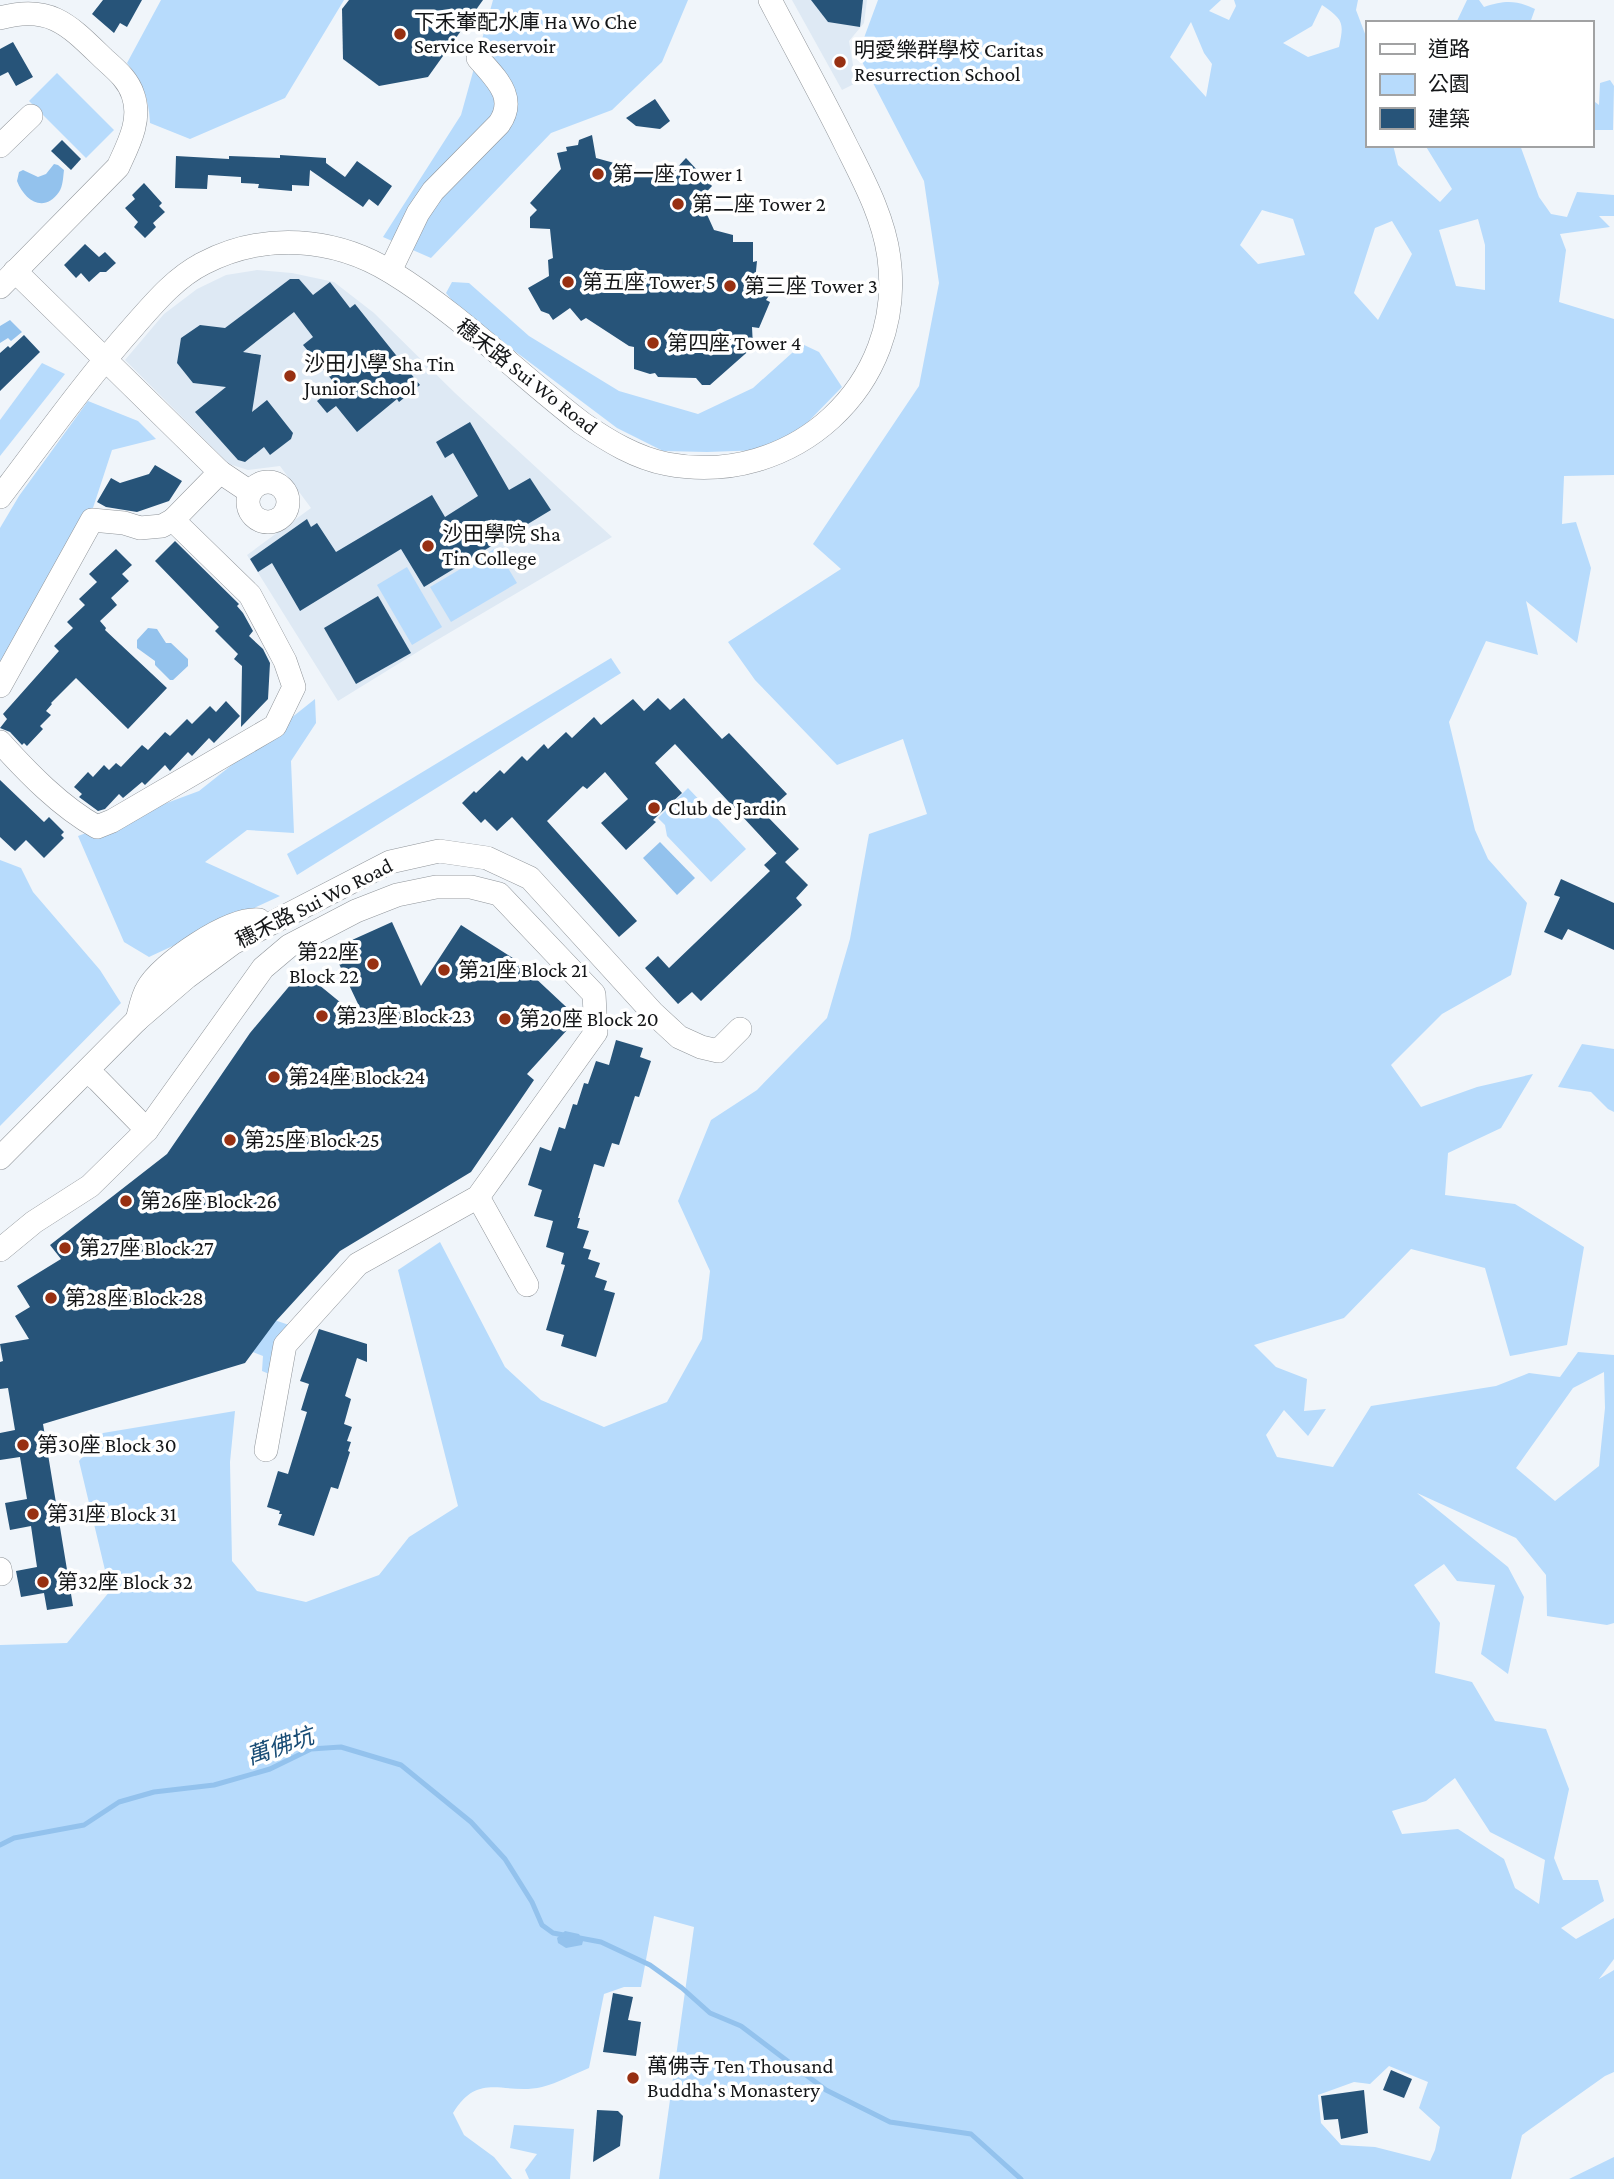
<svg xmlns="http://www.w3.org/2000/svg" width="1614" height="2179" viewBox="0 0 1614 2179" font-family="'Crimson Pro','Noto Sans TC',serif">
<style>
.built{fill:#dee9f4}
.green{fill:#b7dbfc;fill-rule:evenodd}
.water{fill:#93c2ed}
.lines{fill:none;stroke-linecap:round;stroke-linejoin:round}
.stream{stroke:#93c2ed;stroke-width:5}
.building{fill:#275479}
.minor-casing{stroke:#90959a;stroke-width:24}
.minor{stroke:#fff;stroke-width:23}
.poi-dot{fill:#973012;stroke:#fff;stroke-width:2.5}
.labels{text-anchor:middle;dominant-baseline:central;stroke-width:7;stroke-linejoin:round;paint-order:stroke}
.poi-label{font-size:21px;fill:#141618;stroke:#fff;text-anchor:start}
.street-label{font-size:21px;fill:#141618;stroke:#fff}
.water-label{font-size:23px;font-style:italic;fill:#184c75;stroke:#fff}
</style>
<rect width="100%" height="100%" fill="#f0f5fa"/>
<g class="built">
<path d="M792 0H867L864 23 849 41 856 83 842 90Z"/>
<path d="M257 270 292 273 334 282 374 313 455 393 612 537 432 643 338 701 247 555 311 508 280 466 248 470 229 464 125 360 164 314 197 289 226 275Z"/>
</g>
<g class="green">
<path d="M161 0H344L285 98 190 139 150 123C149 98 142 82 127 63Z"/>
<path d="M493 0H688L662 62 612 110 551 133 431 258 383 237 461 115Z"/>
<path d="M878 0H1221L1209 11 1229 20 1236 6 1234 0H1358L1356 10 1367 39V145H1393L1398 165 1440 202 1452 189 1425 145H1520L1539 197 1551 214 1567 217 1577 192 1614 195V216H1599L1610 227 1560 234 1566 250 1559 302 1614 319V475L1564 476 1562 524 1576 522 1591 568 1577 643 1526 601 1538 655 1486 641 1449 722 1475 830 1488 859 1527 903 1511 975 1442 1014 1391 1065 1421 1107 1477 1087 1533 1074 1501 1128 1448 1153 1445 1195 1515 1204 1584 1247 1567 1345 1510 1356 1485 1268 1411 1249 1344 1318 1254 1345 1276 1367 1307 1379 1304 1411 1326 1409 1308 1436 1284 1410 1266 1435 1277 1457 1333 1467 1371 1406 1496 1386 1529 1373 1560 1377 1578 1352 1614 1355V1623L1607 1625 1547 1616 1546 1575 1516 1538 1417 1493 1508 1567 1524 1597 1508 1674 1481 1654 1495 1585 1457 1581 1444 1564 1414 1585 1440 1623 1435 1673 1472 1682 1495 1721 1546 1729 1569 1789 1554 1858 1563 1880H1598L1604 1901 1561 1928 1576 1939 1614 1918V1959L1599 1979 1614 1970V2072L1605 2076 1522 2135 1511 2179H659L694 1927 654 1916 641 1987H624L604 1994 589 2068C574 2074 558 2083 542 2087 505 2096 479 2070 453 2113L464 2135 494 2157 512 2179H0V1645L67 1643 110 1591 79 1461 103 1433 235 1411 230 1462 232 1561 257 1591 306 1602 379 1575 409 1537 458 1506 398 1270 440 1242 505 1367 541 1400 604 1427 667 1402 702 1339 710 1271 678 1201 711 1120 757 1090 827 1018 850 939 869 834 927 814 903 739 837 765 755 680 728 642 841 569 813 544 919 386 939 283 924 181 858 54ZM1322 5C1344 20 1344 23 1339 47L1308 57 1283 43 1312 26ZM1191 22 1204 53 1212 64 1206 97 1170 57ZM1262 210 1293 219 1305 255 1258 264 1240 245ZM1478 219 1485 245V290L1456 286 1439 230ZM1392 221 1412 254 1378 320 1354 293 1375 228ZM1604 1372 1605 1408 1599 1466 1555 1501 1516 1468 1573 1388ZM1455 1778 1490 1832 1545 1860 1539 1904 1515 1888 1504 1859 1458 1829 1402 1834 1392 1811 1426 1801ZM1389 2066 1428 2082 1419 2108 1440 2127 1435 2150 1430 2161 1375 2147 1341 2145 1321 2123 1318 2095 1354 2082 1370 2084Z"/>
<path d="M1467 0H1479L1484 7C1505 0 1516 0 1535 9L1530 23H1456Z"/>
<path d="M57 73 114 130 86 158 29 101Z"/>
<path d="M1610 80 1614 86 1613 130H1591V99L1599 105 1600 83Z"/>
<path d="M452 282 469 283 529 336 619 391 698 414 753 388 802 344 819 352 842 387 807 423 767 450 707 452 663 451 617 428 459 309 446 293Z"/>
<path d="M42 363 65 374 0 456V420Z"/>
<path d="M88 401 138 421 156 439 112 450 91 514 0 677V528L19 496Z"/>
<path d="M496 548 517 583 451 622 430 587Z"/>
<path d="M407 567 442 627 412 645 377 585Z"/>
<path d="M611 658 621 673 297 875 287 854Z"/>
<path d="M315 699 316 723 291 761 294 833 247 830 205 862 280 896 149 957 124 942 78 836 199 791Z"/>
<path d="M688 788 746 849 711 882 667 836 665 825 658 818Z"/>
<path d="M0 860 21 868 33 892 100 970 121 1003 0 1126Z"/>
<path d="M1582 1044 1614 1049V1112L1608 1109 1591 1092 1558 1087Z"/>
<path d="M260 1315 289 1325 274 1376 262 1371 263 1356 229 1343Z"/>
<path d="M514 2125 574 2129 570 2179H529L525 2170 537 2154 510 2148Z"/>
<path d="M1614 2157V2179H1569Z"/>
</g>
<g class="water">
<path d="M54 164 58 165 64 170C63 178 63 186 59 192 44 214 24 200 17 181L19 172 23 170 38 177 46 174Z"/>
<path d="M10 320 22 332 11 341 8 338 0 343V326Z"/>
<path d="M148 628 157 629 166 643H171L188 659V666L173 680H170L155 665V661L137 648V640Z"/>
<path d="M660 842 695 878 677 895 643 858Z"/>
<path d="M565 1931 579 1934 583 1941 582 1945 566 1948 558 1943 557 1938Z"/>
</g>
<g class="lines">
<path class="stream" d="M0 1845 14 1838 84 1825 119 1802 154 1792 214 1785 270 1769 311 1749 341 1747 401 1765 471 1822 505 1859 532 1902 542 1925 553 1933 601 1942 650 1965 682 1988 710 2013 741 2026 826 2090 890 2122 971 2134 1021 2179"/>
</g>
<g class="building">
<path d="M103 0H142L127 27 120 23 114 33 92 14Z"/>
<path d="M349 0H483L428 77 379 86 343 59 342 9Z"/>
<path d="M811 0H863L860 27 828 22Z"/>
<path d="M13 42 33 77 16 86 8 72 0 76V49Z"/>
<path d="M655 99 670 121 660 129 636 126 626 118Z"/>
<path d="M592 135 596 158 636 169 654 172 659 169 673 172 686 158 712 186 700 199 714 230 733 235V242H753V262L757 261 755 281 772 291 766 300 770 302 759 328 752 327 753 347 710 385H702L696 378 658 377 655 373 650 374 634 369V347L629 346 586 318 581 321 570 308 553 320 549 314 541 311 528 288 549 276 548 260 553 258 550 229 530 228V217L537 210 530 203 561 169 557 153 567 151 566 147 578 145 579 140Z"/>
<path d="M62 140 81 159 71 170 51 151Z"/>
<path d="M280 155 326 158V163L345 177 357 161 392 186 378 206 369 199 363 207 310 170 309 186 292 185V191L258 188 259 184 241 183V177L208 175 207 189 175 188 176 156 229 159V156L280 158Z"/>
<path d="M144 183 162 203 159 206 165 212 153 223 156 227 145 238 134 227 138 222 125 208 135 199 132 195Z"/>
<path d="M85 244 99 257 105 252 116 263 106 272H100L89 282 81 273 76 278 64 265Z"/>
<path d="M290 279H299L313 295 330 282 350 308 355 304 420 385 399 402 397 399 357 432 336 406 327 413 317 401 336 385 303 345 313 337 294 312 243 352 261 355 252 412 267 400 293 433 291 439 270 455 264 447 245 462 238 460 195 412 226 387 193 383 177 363 181 338 200 325 225 328Z"/>
<path d="M24 335 40 352 0 391V353L8 346 10 348Z"/>
<path d="M470 422 509 490 530 478 551 510 424 587 401 549 300 611 272 563 258 572 250 559 307 519 311 527 317 523 336 552 432 495 445 517 478 496 453 453 445 458 436 442Z"/>
<path d="M155 465 182 481 169 501 137 512 106 507 97 502 111 478 120 483 149 474Z"/>
<path d="M175 541 239 604 237 606 243 613 253 631 249 636 263 649 270 663 268 699 241 727 242 666 234 659 238 654 215 631 219 627 155 561Z"/>
<path d="M116 549 132 565 122 574 129 581 111 598 117 605 100 621 106 628 105 630 167 688 128 729 76 678 51 703 52 704 46 711 51 715 40 726 43 729 27 746 24 743 22 745 10 732 0 728 7 719 3 714 59 651 54 646 73 628 67 622 85 605 79 599 97 582 89 574Z"/>
<path d="M378 596 411 653 356 684 324 628Z"/>
<path d="M658 698 670 710 684 698 722 739 729 733 787 794 765 814 799 849 785 862 808 885 796 898 802 905 701 1001 692 992 678 1004 645 968 658 956 669 968 770 871 764 865 777 853 779 856 675 744 655 763 682 793 653 820 656 822 626 850 601 823 628 799 605 772 587 789 583 786 547 821 637 921 619 937 512 817 497 831 485 819 481 823 462 803 474 791 476 793 500 770 504 774 522 756 527 761 544 744 548 749 566 732 572 738 594 717 601 725 633 699 644 711Z"/>
<path d="M226 701 240 716 214 743 209 738 192 756 188 752 170 771 165 765 145 785 142 782 123 798 119 794 105 809 98 811 79 797 82 794 74 787 88 772 93 777 104 765 109 770 116 763 121 767 142 745 148 750 165 732 170 736 187 719 192 724 210 706 216 712Z"/>
<path d="M0 780 44 822 49 817 64 832 61 835 64 838 44 858 26 840 15 851 0 837Z"/>
<path d="M1561 879 1614 903V950L1568 929 1562 940 1544 932 1560 897 1554 895Z"/>
<path d="M392 922 421 986 461 925 516 960 578 1018 527 1074 534 1080 471 1172 340 1251 276 1321 245 1363 43 1424 73 1606 47 1610 44 1593 21 1597 16 1571 37 1567 31 1526 10 1530 5 1503 27 1499 20 1457 0 1460V1433L15 1430 8 1388 0 1389V1362L3 1361 0 1344 29 1339 15 1316 30 1307 17 1286 61 1259 50 1245 167 1154 250 1033 302 971 368 1025 332 949Z"/>
<path d="M616 1040 643 1048 640 1057 651 1061 639 1097 635 1096 619 1145 612 1143 604 1167 594 1164 578 1218H580L577 1228 589 1231 583 1248 591 1250 588 1259 600 1263 595 1277 607 1281 604 1290 615 1293 596 1357 561 1346 564 1335 546 1330 565 1265 561 1264 564 1253 546 1247 553 1221 534 1216 542 1190 528 1185 540 1147 551 1151 559 1127 565 1129 573 1104 577 1105 584 1083 588 1084 596 1061 609 1065Z"/>
<path d="M319 1329 367 1344V1362L357 1358 345 1396 351 1399 344 1424 352 1427 347 1441 351 1442 348 1451 350 1452 338 1489 331 1487 314 1536 278 1525 282 1514H279L280 1511 267 1507 278 1471 288 1474 307 1412 301 1410 309 1384 300 1381Z"/>
<path d="M613 1993 633 1997 628 2020 641 2022 636 2056 603 2052Z"/>
<path d="M1391 2070 1412 2079 1404 2098 1383 2090Z"/>
<path d="M1364 2090 1368 2133 1341 2139 1338 2119 1324 2120 1321 2096Z"/>
<path d="M597 2110 618 2111 623 2116 620 2146 593 2162Z"/>
</g>
<g class="lines">
<g class="minor-casing">
<g id="minor">
<path d="M0 18C50 4 69 25 103 58 115 69 128 79 133 95 142 120 128 145 118 167L0 287"/>
<path d="M0 146 31 116"/>
<path d="M15 271 220 472 250 492"/>
<path d="M390 271 418 213 433 191 499 124C518 97 495 78 478 58"/>
<circle cx="268" cy="502" r="20"/>
<path d="M0 497C44 439 86 380 134 326 155 302 176 277 204 263 264 232 334 237 391 272 460 314 518 374 582 423 608 441 636 458 667 464 792 488 906 386 889 258 884 218 864 181 846 145 822 96 795 48 770 0"/>
<path d="M0 686 92 520 124 523 140 528 162 526 173 520 220 472"/>
<path d="M0 742C28 773 61 807 97 827L112 821 275 726 294 687 285 661 250 595 173 520"/>
<path d="M137 1020C140 1010 142 997 147 989 161 963 230 917 259 920"/>
<path d="M87 1071 98 1080 147 1130"/>
<path d="M0 1158 137 1020 187 977 233 943 390 862 439 851 487 858 530 878 653 1013 679 1037 701 1047 718 1051 740 1029"/>
<path d="M478 1197 527 1285"/>
<path d="M0 1250 34 1222 90 1186 147 1130 263 968 289 946 356 911 397 895 436 887H471L499 894 594 994 596 1032 478 1197 358 1264 285 1345 266 1450"/>
<path d="M0 1569 1 1574"/>
</g>
</g>
<use href="#minor" class="minor"/>
</g>
<g class="poi-dot">
<circle cx="400" cy="34" r="7"/>
<circle cx="840" cy="62" r="7"/>
<circle cx="598" cy="174" r="7"/>
<circle cx="678" cy="204" r="7"/>
<circle cx="568" cy="282" r="7"/>
<circle cx="730" cy="286" r="7"/>
<circle cx="653" cy="343" r="7"/>
<circle cx="290" cy="376" r="7"/>
<circle cx="428" cy="546" r="7"/>
<circle cx="654" cy="808" r="7"/>
<circle cx="373" cy="964" r="7"/>
<circle cx="444" cy="970" r="7"/>
<circle cx="322" cy="1016" r="7"/>
<circle cx="505" cy="1019" r="7"/>
<circle cx="274" cy="1077" r="7"/>
<circle cx="230" cy="1140" r="7"/>
<circle cx="126" cy="1201" r="7"/>
<circle cx="65" cy="1248" r="7"/>
<circle cx="51" cy="1298" r="7"/>
<circle cx="23" cy="1445" r="7"/>
<circle cx="33" cy="1514" r="7"/>
<circle cx="43" cy="1582" r="7"/>
<circle cx="633" cy="2078" r="7"/>
</g>
<g class="labels">
<g class="poi-label">
<text x="414" y="22">下禾輋配水庫 Ha Wo Che<tspan x="414" dy="24">Service Reservoir</tspan></text>
<text x="854" y="50">明愛樂群學校 Caritas<tspan x="854" dy="24">Resurrection School</tspan></text>
<text x="612" y="174">第一座 Tower 1</text>
<text x="692" y="204">第二座 Tower 2</text>
<text x="582" y="282">第五座 Tower 5</text>
<text x="744" y="286">第三座 Tower 3</text>
<text x="667" y="343">第四座 Tower 4</text>
<text x="304" y="364">沙田小學 Sha Tin<tspan x="304" dy="24">Junior School</tspan></text>
<text x="442" y="534">沙田學院 Sha<tspan x="442" dy="24">Tin College</tspan></text>
<text x="668" y="808">Club de Jardin</text>
<text x="359" y="952" text-anchor="end">第22座<tspan x="359" dy="24">Block 22</tspan></text>
<text x="458" y="970">第21座 Block 21</text>
<text x="336" y="1016">第23座 Block 23</text>
<text x="519" y="1019">第20座 Block 20</text>
<text x="288" y="1077">第24座 Block 24</text>
<text x="244" y="1140">第25座 Block 25</text>
<text x="140" y="1201">第26座 Block 26</text>
<text x="79" y="1248">第27座 Block 27</text>
<text x="65" y="1298">第28座 Block 28</text>
<text x="37" y="1445">第30座 Block 30</text>
<text x="47" y="1514">第31座 Block 31</text>
<text x="57" y="1582">第32座 Block 32</text>
<text x="647" y="2066">萬佛寺 Ten Thousand<tspan x="647" dy="24">Buddha's Monastery</tspan></text>
</g>
<g class="street-label">
<text transform="translate(527 377) rotate(38)">穗禾路 Sui Wo Road</text>
<text transform="translate(314 903) rotate(-27)">穗禾路 Sui Wo Road</text>
</g>
<g class="water-label">
<text transform="translate(280 1746) rotate(-19)">萬佛坑</text>
</g>
</g>
<rect x="1366" y="21" width="228" height="126" fill="#ffffff" stroke="#a1a2a3" stroke-width="2"/>
<rect x="1380" y="44" width="35" height="10" fill="#ffffff" stroke="#a1a2a3" stroke-width="2"/>
<text x="1428" y="56" font-size="21" fill="#141618">道路</text>
<rect x="1380" y="74" width="35" height="21" fill="#b7dbfc" stroke="#a1a2a3" stroke-width="2"/>
<text x="1428" y="91" font-size="21" fill="#141618">公園</text>
<rect x="1380" y="108" width="35" height="21" fill="#275479" stroke="#a1a2a3" stroke-width="2"/>
<text x="1428" y="126" font-size="21" fill="#141618">建築</text>
</svg>
